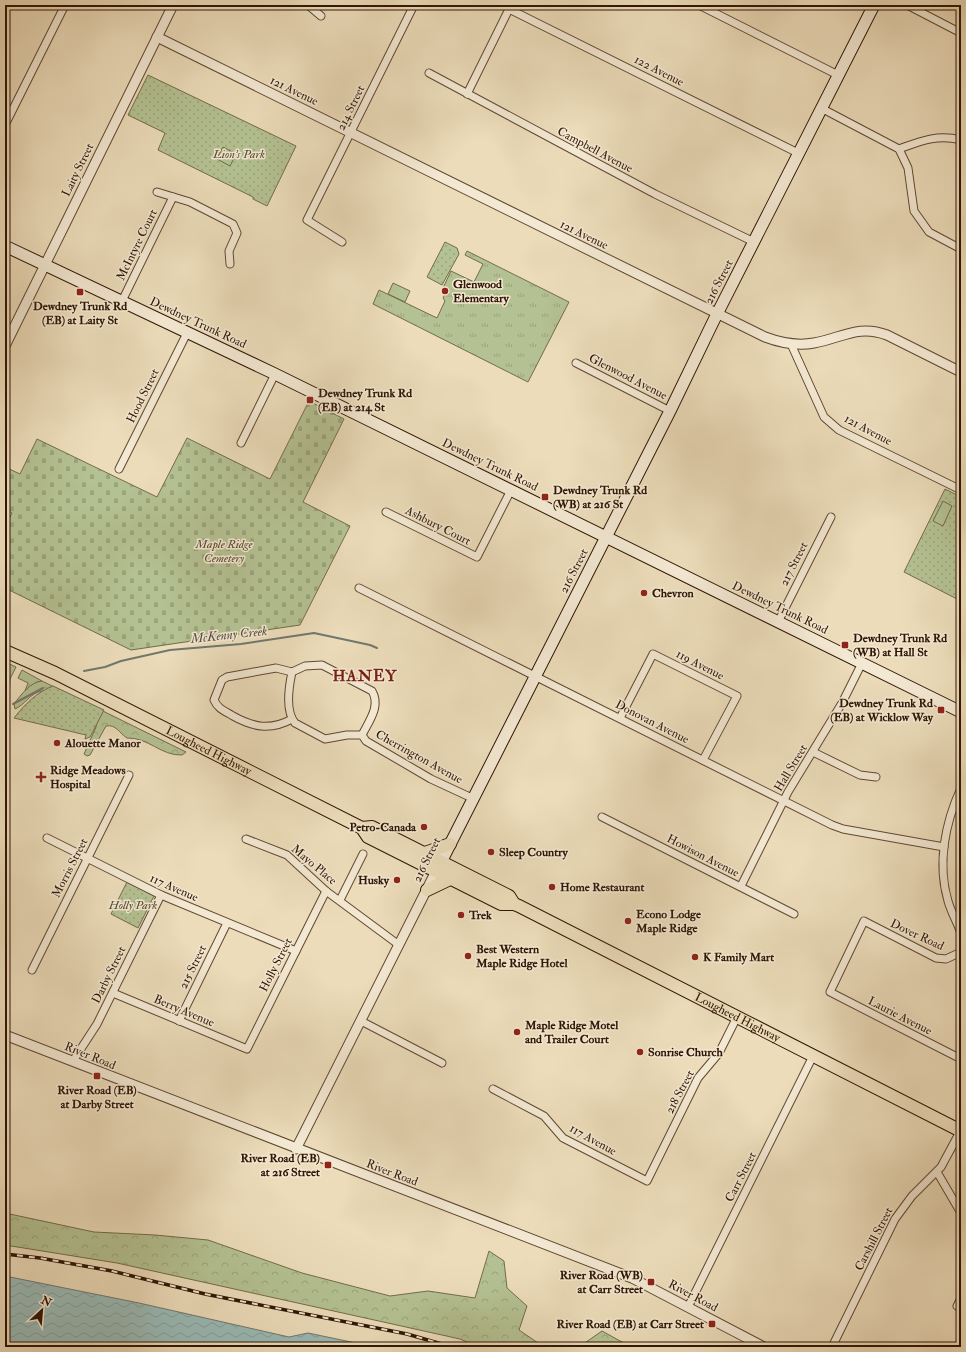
<svg xmlns="http://www.w3.org/2000/svg" width="966" height="1352" viewBox="0 0 966 1352" font-family="'IM FELL Double Pica',serif">
<style>
.grass{fill:url(#grass-tufts);stroke:#726c4b}
.forest{fill:url(#forest-crowns);stroke:#726c4b}
.cemetery{fill:url(#cemetery-stones);stroke:#726c4b}
.park{fill:url(#park-dots);stroke:#726c4b}
.garden{fill:#b4c192;stroke:#726c4b}
.water{fill:url(#water-waves);stroke:#70786f}
.lines{fill:none;stroke-linecap:round;stroke-linejoin:round}
.stream{stroke:#70786f;stroke-width:2}
.minor-casing{stroke:#5f4832;stroke-width:9}
.tertiary-casing{stroke:#5f4832;stroke-width:11}
.secondary-casing{stroke:#301604;stroke-width:13}
.trunk-casing{stroke:#301604;stroke-width:14}
.minor{stroke:#f3e8d2;stroke-width:7}
.tertiary{stroke:#f3e8d2;stroke-width:9}
.secondary{stroke:#f3e8d2;stroke-width:11}
.trunk{stroke:#ecdcba;stroke-width:12}
.rail-casing{stroke:#301604;stroke-width:3.5}
.rail{stroke:#f3e8d2;stroke-width:2;stroke-dasharray:6;stroke-linecap:butt}
.poi-dot{fill:#8f2418;stroke:#f3e8d2;stroke-width:1.5}
.labels{text-anchor:middle;dominant-baseline:central;stroke-width:3;stroke-linejoin:round;paint-order:stroke}
.street-label{font-size:12px;fill:#301604;stroke:#f3e8d2}
.park-label{font-size:12px;font-style:italic;fill:#58492f;stroke:#f3e8d2}
.poi-label{font-size:12px;font-weight:bold;fill:#301604;stroke:#f3e8d2;text-anchor:start}
.water-label{font-size:13px;font-style:italic;fill:#554f42;stroke:#f3e8d2}
.district-label{font-size:16px;font-weight:bold;letter-spacing:1px;fill:#7a1f14;stroke:#f3e8d2}
</style>
<defs>
<pattern id="grass-tufts" width="24" height="20" patternUnits="userSpaceOnUse"><rect width="24" height="20" fill="#b4c192"/><path d="M3 7l-1-3M5 7V3M7 7l1-3M15 17l-1-3M17 17v-4M19 17l1-3" fill="none" stroke="#9ba57c"/></pattern>
<pattern id="forest-crowns" width="20" height="18" patternUnits="userSpaceOnUse"><rect width="20" height="18" fill="#b4c192"/><path d="M2 6a3 3 0 1 1 6 0M12 15a3 3 0 1 1 6 0" fill="none" stroke="#9ba57c"/></pattern>
<pattern id="cemetery-stones" width="16" height="16" patternUnits="userSpaceOnUse"><rect width="16" height="16" fill="#b4c192"/><path d="M2 7V4a2 2 0 0 1 4 0v3zM10 15v-3a2 2 0 0 1 4 0v3z" fill="#9ba57c"/></pattern>
<pattern id="park-dots" width="8" height="8" patternUnits="userSpaceOnUse"><rect width="8" height="8" fill="#b4c192"/><path d="M2 2h.1M6 6h.1" fill="none" stroke="#9ba57c" stroke-width="1.8" stroke-linecap="round"/></pattern>
<pattern id="water-waves" width="16" height="10" patternUnits="userSpaceOnUse"><rect width="16" height="10" fill="#9abab6"/><path d="M0 5q4-4 8 0t8 0" fill="none" stroke="#859f9b"/></pattern>
</defs>
<rect width="100%" height="100%" fill="#ecdcba"/>
<filter id="stains"><feTurbulence type="fractalNoise" baseFrequency=".005" numOctaves="4"/><feColorMatrix values="0 0 0 0 .2 0 0 0 0 .09 0 0 0 0 .02 0 0 0 .5 -.17"/></filter>
<radialGradient id="worn" r=".72"><stop offset=".6" stop-color="#630" stop-opacity="0"/><stop offset="1" stop-color="#630" stop-opacity=".3"/></radialGradient>
<g class="grass">
<path d="M467 251 569 302 528 382 373 304 379 290 437 318 445 301 443 298 447 290 443 288 451 271 474 282 483 264 465 255Z"/>
<path d="M22 670 42 681 37 682 25 691 28 683 18 678Z"/>
</g>
<g class="forest">
<path d="M5 662 16 667 10 679 9 699 5 709Z"/>
<path d="M42 681 186 752 182 755C161 756 148 737 127 738 119 733 116 724 106 726L90 755 87 756 84 754 96 727 97 720 42 691C30 693 25 705 15 709L14 704C21 695 30 682 42 681Z"/>
<path d="M5 1213 94 1232 155 1235 208 1240 302 1273 390 1296 428 1291 475 1298 489 1251 504 1261 507 1288 527 1306 519 1330 541 1345 555 1347H479L460 1339 117 1263 5 1245Z"/>
<path d="M602 1331 631 1347H579Z"/>
</g>
<path class="cemetery" d="M309 401 344 419 303 502 350 526 300 625 131 650 5 588V527L12 513 5 509V467L20 474 37 439 157 497 187 438 270 479Z"/>
<g class="park">
<path d="M148 75 296 146 267 206 253 199V197L158 150 165 133 128 115Z"/>
<path d="M445 242 457 248 459 254 442 285 427 277Z"/>
<path d="M945 489 961 497V601L904 572Z"/>
<path d="M53 686 104 710 90 737 85 739 86 735 14 718C25 704 37 692 53 686Z"/>
<path d="M127 882 154 896 138 928 111 914Z"/>
</g>
<g class="garden">
<path d="M223 147 236 154 230 166 217 159Z"/>
<path d="M393 283 410 291 405 302 388 294Z"/>
<path d="M943 501 952 506 943 526 933 521Z"/>
</g>
<path class="water" d="M5 1276 139 1303 289 1337 308 1333 375 1347H5Z"/>
<g class="lines">
<g class="stream">
<path d="M84 671 105 667 121 661 170 650 241 644 314 633 370 645 377 648"/>
<path d="M13 704 43 688"/>
</g>
<g class="minor-casing">
<g id="minor">
<path d="M308 5 321 16"/>
<path d="M699 5 838 75"/>
<path d="M907 5 961 33"/>
<path d="M509 9 798 153"/>
<path d="M429 73 655 194 754 242"/>
<path d="M467 94 511 5"/>
<path d="M821 108 899 149 908 168 914 211 929 232 961 249"/>
<path d="M5 120 7 121 65 5"/>
<path d="M899 149C921 141 937 134 961 140"/>
<path d="M157 192 190 202 233 224 237 233 229 251 230 264"/>
<path d="M342 242 307 220 414 5"/>
<path d="M122 301 173 197"/>
<path d="M791 344 824 417 839 430 961 490"/>
<path d="M576 363 670 411"/>
<path d="M241 443 275 374"/>
<path d="M119 469 187 333"/>
<path d="M386 512 477 557 511 490"/>
<path d="M359 588 832 825 843 829 944 847"/>
<path d="M778 622 831 517"/>
<path d="M292 672C289 686 285 711 295 723L325 739 347 735H362L366 741 431 779 472 798"/>
<path d="M292 672 305 666 322 665 372 691C381 706 369 721 362 735"/>
<path d="M620 718 653 654 737 696 703 760"/>
<path d="M292 719C270 731 253 727 233 716 225 711 218 709 214 700L222 680 227 677 276 668 292 672"/>
<path d="M813 752 860 775 876 777"/>
<path d="M961 788C945 823 937 864 948 901 951 912 957 922 961 933"/>
<path d="M602 817 794 914"/>
<path d="M47 838 161 895 296 951"/>
<path d="M246 839 287 855 326 891 399 945"/>
<path d="M741 886 788 792 842 703 862 663"/>
<path d="M340 900 363 854"/>
<path d="M961 952 946 959 936 958 864 921 830 992 961 1059"/>
<path d="M32 970 129 775"/>
<path d="M113 993 247 1049 326 891"/>
<path d="M179 1021 227 923"/>
<path d="M361 1021 442 1063"/>
<path d="M73 1061 97 1024 161 895"/>
<path d="M493 1089 544 1116 563 1138 647 1181 698 1078 719 1053 737 1017"/>
<path d="M937 1172 961 1213"/>
<path d="M961 1298 957 1306 961 1309"/>
<path d="M688 1307 813 1056"/>
<path d="M832 1347 895 1219 912 1196 941 1167 961 1130"/>
</g>
</g>
<g class="tertiary-casing">
<g id="tertiary">
<path d="M157 37 765 337C781 343 797 346 814 343 842 338 858 324 887 335L961 372"/>
<path d="M5 346 173 5"/>
<path d="M5 1035 632 1278 764 1347"/>
<path d="M296 1149 436 871"/>
</g>
</g>
<g class="secondary-casing">
<g id="secondary">
<path d="M5 246 275 374 961 712"/>
<path d="M437 870 670 411 714 320 874 5"/>
</g>
</g>
<g class="trunk-casing">
<g id="trunk">
<path id="s1" d="M5 651 55 673 362 828 368 837 501 904H514L519 906 961 1131"/>
<path d="M362 828 372 827 509 896 514 904"/>
<path d="M425 853 450 844"/>
<path d="M427 890 450 879"/>
</g>
</g>
<use href="#minor" class="minor"/>
<use href="#tertiary" class="tertiary"/>
<use href="#secondary" class="secondary"/>
<use href="#trunk" class="trunk"/>
<g class="rail-casing">
<path id="rail" d="M5 1254 40 1258 112 1271 205 1294 407 1334 452 1347"/>
</g>
<use href="#rail" class="rail"/>
</g>
<g class="poi-dot">
<circle cx="445" cy="291" r="4"/>
<rect x="76" y="288" width="8" height="8" rx="2"/>
<rect x="306" y="396" width="8" height="8" rx="2"/>
<rect x="541" y="493" width="8" height="8" rx="2"/>
<circle cx="644" cy="593" r="4"/>
<rect x="841" y="641" width="8" height="8" rx="2"/>
<rect x="937" y="706" width="8" height="8" rx="2"/>
<circle cx="57" cy="743" r="4"/>
<path d="M39 771h4v4h4v4h-4v4h-4v-4h-4v-4h4z"/>
<circle cx="424" cy="827" r="4"/>
<circle cx="491" cy="852" r="4"/>
<circle cx="397" cy="880" r="4"/>
<circle cx="552" cy="887" r="4"/>
<circle cx="461" cy="915" r="4"/>
<circle cx="628" cy="921" r="4"/>
<circle cx="468" cy="956" r="4"/>
<circle cx="695" cy="957" r="4"/>
<circle cx="517" cy="1032" r="4"/>
<circle cx="640" cy="1052" r="4"/>
<rect x="93" y="1072" width="8" height="8" rx="2"/>
<rect x="324" y="1161" width="8" height="8" rx="2"/>
<rect x="647" y="1278" width="8" height="8" rx="2"/>
<rect x="708" y="1320" width="8" height="8" rx="2"/>
</g>
<g class="labels">
<g class="street-label">
<text transform="translate(659 71) rotate(27)">122 Avenue</text>
<text transform="translate(294 91) rotate(26)">121 Avenue</text>
<text transform="translate(351 108) rotate(-64)">214 Street</text>
<text transform="translate(595 150) rotate(28)">Campbell Avenue</text>
<text transform="translate(78 170) rotate(-64)">Laity Street</text>
<text transform="translate(584 235) rotate(26)">121 Avenue</text>
<text transform="translate(137 245) rotate(-64)">McIntyre Court</text>
<text transform="translate(719 282) rotate(-63)">216 Street</text>
<text transform="translate(198 323) rotate(25)">Dewdney Trunk Road</text>
<text transform="translate(628 377) rotate(27)">Glenwood Avenue</text>
<text transform="translate(143 396) rotate(-64)">Hood Street</text>
<text transform="translate(868 430) rotate(28)">121 Avenue</text>
<text transform="translate(490 465) rotate(26)">Dewdney Trunk Road</text>
<text transform="translate(438 526) rotate(27)">Ashbury Court</text>
<text transform="translate(794 564) rotate(-63)">217 Street</text>
<text transform="translate(574 571) rotate(-63)">216 Street</text>
<text transform="translate(780 608) rotate(26)">Dewdney Trunk Road</text>
<text transform="translate(700 665) rotate(27)">119 Avenue</text>
<text transform="translate(652 722) rotate(27)">Donovan Avenue</text>
<text stroke="none"><textPath href="#s1" startOffset="227">Lougheed Highway</textPath></text>
<text transform="translate(419 757) rotate(29)">Cherrington Avenue</text>
<text transform="translate(791 768) rotate(-59)">Hall Street</text>
<text transform="translate(703 856) rotate(27)">Howison Avenue</text>
<text transform="translate(427 860) rotate(-64)">216 Street</text>
<text transform="translate(314 865) rotate(40)">Mayo Place</text>
<text transform="translate(70 868) rotate(-63)">Morris Street</text>
<text transform="translate(174 888) rotate(24)">117 Avenue</text>
<text transform="translate(917 935) rotate(25)">Dover Road</text>
<text transform="translate(276 965) rotate(-63)">Holly Street</text>
<text transform="translate(193 967) rotate(-64)">215 Street</text>
<text transform="translate(109 975) rotate(-64)">Darby Street</text>
<text transform="translate(184 1011) rotate(23)">Berry Avenue</text>
<text transform="translate(900 1016) rotate(27)">Laurie Avenue</text>
<text stroke="none"><textPath href="#s1" startOffset="822">Lougheed Highway</textPath></text>
<text transform="translate(90 1056) rotate(22)">River Road</text>
<text transform="translate(680 1092) rotate(-62)">218 Street</text>
<text transform="translate(593 1140) rotate(29)">117 Avenue</text>
<text transform="translate(392 1173) rotate(21)">River Road</text>
<text transform="translate(741 1177) rotate(-63)">Carr Street</text>
<text transform="translate(874 1239) rotate(-63)">Carshill Street</text>
<text transform="translate(693 1296) rotate(28)">River Road</text>
</g>
<g class="park-label">
<text x="239" y="154">Lion's Park</text>
<text x="224" y="544">Maple Ridge<tspan x="224" dy="14">Cemetery</tspan></text>
<text x="133" y="905">Holly Park</text>
</g>
<g class="poi-label">
<text x="453" y="284">Glenwood<tspan x="453" dy="14">Elementary</tspan></text>
<text x="80" y="306" text-anchor="middle">Dewdney Trunk Rd<tspan x="80" dy="14">(EB) at Laity St</tspan></text>
<text x="318" y="393">Dewdney Trunk Rd<tspan x="318" dy="14">(EB) at 214 St</tspan></text>
<text x="553" y="490">Dewdney Trunk Rd<tspan x="553" dy="14">(WB) at 216 St</tspan></text>
<text x="652" y="593">Chevron</text>
<text x="853" y="638">Dewdney Trunk Rd<tspan x="853" dy="14">(WB) at Hall St</tspan></text>
<text x="933" y="703" text-anchor="end">Dewdney Trunk Rd<tspan x="933" dy="14">(EB) at Wicklow Way</tspan></text>
<text x="65" y="743">Alouette Manor</text>
<text x="50" y="770">Ridge Meadows<tspan x="50" dy="14">Hospital</tspan></text>
<text x="416" y="827" text-anchor="end">Petro-Canada</text>
<text x="499" y="852">Sleep Country</text>
<text x="389" y="880" text-anchor="end">Husky</text>
<text x="560" y="887">Home Restaurant</text>
<text x="636" y="914">Econo Lodge<tspan x="636" dy="14">Maple Ridge</tspan></text>
<text x="469" y="915">Trek</text>
<text x="476" y="949">Best Western<tspan x="476" dy="14">Maple Ridge Hotel</tspan></text>
<text x="703" y="957">K Family Mart</text>
<text x="525" y="1025">Maple Ridge Motel<tspan x="525" dy="14">and Trailer Court</tspan></text>
<text x="648" y="1052">Sonrise Church</text>
<text x="97" y="1090" text-anchor="middle">River Road (EB)<tspan x="97" dy="14">at Darby Street</tspan></text>
<text x="320" y="1158" text-anchor="end">River Road (EB)<tspan x="320" dy="14">at 216 Street</tspan></text>
<text x="643" y="1275" text-anchor="end">River Road (WB)<tspan x="643" dy="14">at Carr Street</tspan></text>
<text x="704" y="1324" text-anchor="end">River Road (EB) at Carr Street</text>
</g>
<g class="water-label">
<text transform="translate(229 635) rotate(-6)">McKenny Creek</text>
</g>
<g class="district-label">
<text x="365" y="676">HANEY</text>
</g>
</g>
<rect width="966" height="1352" fill="none" stroke="#ecdcba" stroke-width="20"/>
<rect x="6" y="6" width="954" height="1340" fill="none" stroke="#301604" stroke-width="2"/>
<rect x="10" y="10" width="946" height="1332" fill="none" stroke="#301604"/>
<g transform="translate(42 1310) rotate(26)" stroke="#f3e8d2" stroke-width="3" paint-order="stroke">
<path d="M0-3L7 15L0 10L-7 15Z" fill="#301604"/>
<text y="-6" font-size="11" font-weight="bold" text-anchor="middle" fill="#301604">N</text>
</g>
<rect width="100%" height="100%" filter="url(#stains)"/>
<rect width="100%" height="100%" fill="url(#worn)"/>
</svg>
